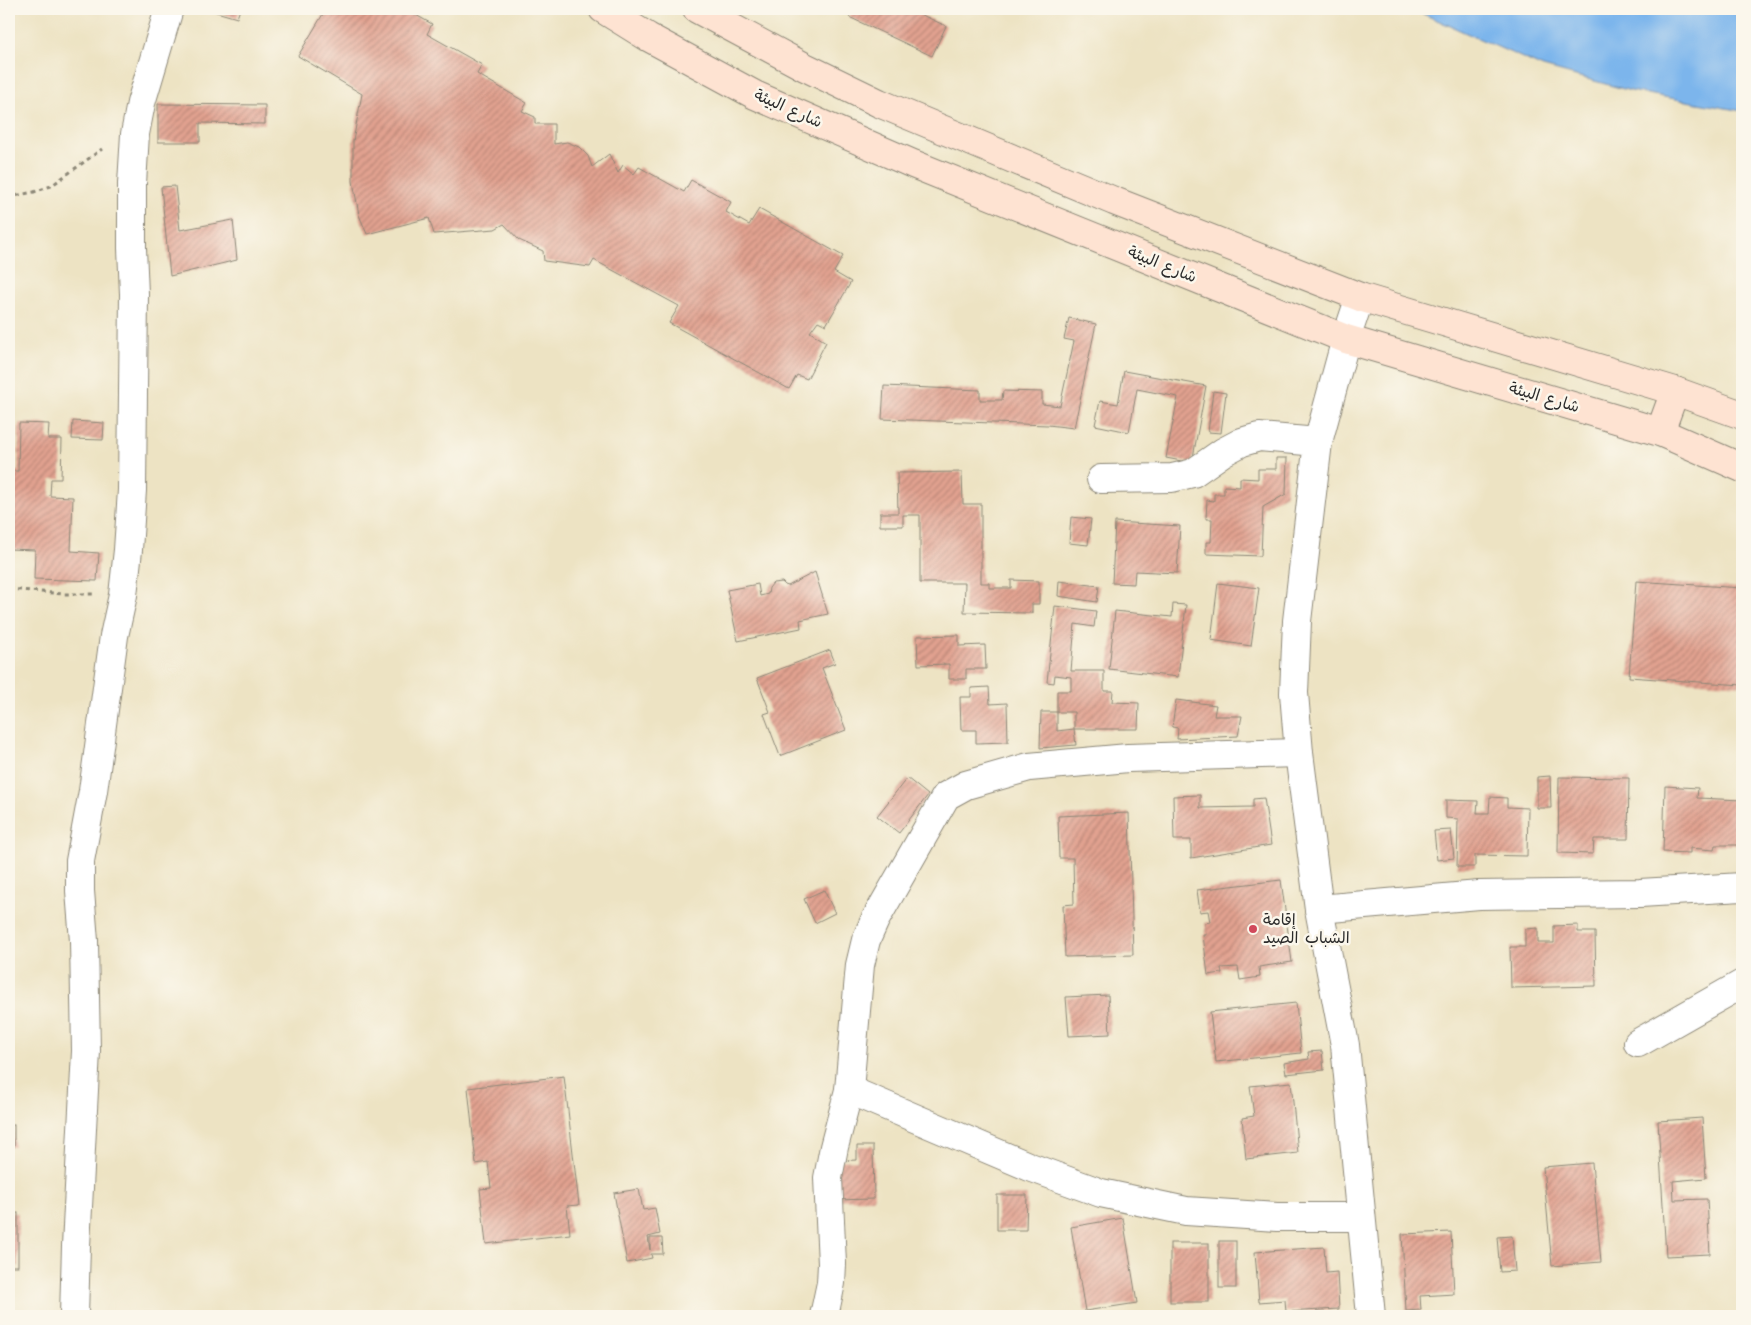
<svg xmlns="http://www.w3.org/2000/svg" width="1751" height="1325" viewBox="0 0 1751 1325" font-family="Kalam,'Playpen Sans Arabic',sans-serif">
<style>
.water{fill:#7bb5ec;stroke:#53708c}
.building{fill:url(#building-hatch);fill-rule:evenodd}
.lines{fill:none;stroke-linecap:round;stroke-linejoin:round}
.street-casing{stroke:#8c8777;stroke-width:30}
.secondary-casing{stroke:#8c8777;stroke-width:30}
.path{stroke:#8c8777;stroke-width:3;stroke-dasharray:4 4;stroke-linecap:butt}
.street{stroke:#fff;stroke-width:28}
.secondary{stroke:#fee3d2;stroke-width:28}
.poi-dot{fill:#d1495b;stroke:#fbf7ec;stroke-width:2}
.labels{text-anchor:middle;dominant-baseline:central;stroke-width:5;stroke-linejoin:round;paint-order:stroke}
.street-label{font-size:16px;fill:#2b2b2b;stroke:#fbf7ec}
.poi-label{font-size:16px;fill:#2b2b2b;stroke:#fbf7ec;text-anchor:start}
</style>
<defs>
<pattern id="building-hatch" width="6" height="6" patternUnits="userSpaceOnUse" patternTransform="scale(1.25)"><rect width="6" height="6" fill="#e2a290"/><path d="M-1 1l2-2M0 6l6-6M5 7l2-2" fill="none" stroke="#b78476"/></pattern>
</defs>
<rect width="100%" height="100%" fill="#fbf7ec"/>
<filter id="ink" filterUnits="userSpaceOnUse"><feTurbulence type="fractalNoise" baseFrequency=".02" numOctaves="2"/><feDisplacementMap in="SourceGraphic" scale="10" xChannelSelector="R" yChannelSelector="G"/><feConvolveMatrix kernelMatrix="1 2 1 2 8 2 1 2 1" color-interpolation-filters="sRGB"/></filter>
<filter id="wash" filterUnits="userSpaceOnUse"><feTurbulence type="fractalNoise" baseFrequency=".0096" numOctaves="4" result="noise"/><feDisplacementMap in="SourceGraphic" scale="20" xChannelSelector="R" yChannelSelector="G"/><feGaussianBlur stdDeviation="1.12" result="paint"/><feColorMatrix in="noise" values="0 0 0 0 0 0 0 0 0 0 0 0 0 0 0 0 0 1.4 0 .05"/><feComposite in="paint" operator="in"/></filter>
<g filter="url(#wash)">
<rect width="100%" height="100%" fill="#ede3c3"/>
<path class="water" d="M1412 9H1742V111L1631 91 1543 67Z"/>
<g id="blocks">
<g class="building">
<path d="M214 9H240L237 18 213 11Z"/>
<path d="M326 9H405L432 24 427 34 482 65 477 74 527 103 522 111 535 117V124H554V144L567 142 579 147 588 156 592 167 609 154 618 173 623 165 634 174 639 167 684 192 691 180 731 202 726 212 749 225 759 209 843 256 834 272 851 282 826 325 818 321 810 332 826 342 807 379 797 375 789 389 669 323 679 306 594 260 590 267 544 261 543 251 519 240 504 224 495 229 434 234 429 218 367 234 359 215 353 181V141L362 94 298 56Z"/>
<path d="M853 9H881L885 11 886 9H909L946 26 932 56 849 17Z"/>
<path d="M158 104 265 105V124L200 123V142H158Z"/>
<path d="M175 186 180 230 233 220 237 260 170 276 161 187Z"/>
<path d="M1069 318 1096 324 1074 428 1048 425 882 419 884 386 980 390V400H1002L1003 391 1042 392V404L1060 406 1074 341 1064 339Z"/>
<path d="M1124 371 1206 386 1192 463 1166 458 1178 397 1137 389 1129 432 1095 425 1100 401 1118 404Z"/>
<path d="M1213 391 1226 393 1221 433 1208 432Z"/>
<path d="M73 421 104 423 103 440 72 439Z"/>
<path d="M19 423 49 424 48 439H62L61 479H51L50 496 73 497 71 551 99 553 97 581 34 579 35 550 9 549V471H18Z"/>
<path d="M1276 458H1287L1286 494 1263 507 1261 556 1206 554V542H1211L1212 519H1206L1207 500 1214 501V494H1224V486L1240 487V478L1258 479V469H1276Z"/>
<path d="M962 472 963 504H981V583H989V588H1011V580L1039 581V604H1032V613L964 612 965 583H920V515H903V526H880V513H898L897 473Z"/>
<path d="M1071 517 1091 519 1088 545 1069 543Z"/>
<path d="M1115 522 1180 526 1177 573 1135 571 1134 584 1112 583Z"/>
<path d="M815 572 828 614 800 620 801 628 738 641 727 590 758 584 760 596 768 594 769 588 773 583 782 582 785 585 788 586Z"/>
<path d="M1059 581 1099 586 1097 602 1058 596Z"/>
<path d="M1636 581 1742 588V685L1629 677Z"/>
<path d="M1218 583 1259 588 1251 646 1211 640Z"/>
<path d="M1173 604 1186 605 1178 677 1109 669 1115 611 1172 617Z"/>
<path d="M1055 606 1096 611 1094 627 1075 624 1071 671H1104V691H1113L1112 702 1139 703 1138 729H1074L1076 745 1040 748 1041 712H1057V691H1071V677L1055 675 1054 683 1047 682ZM1057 712H1074V729L1057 731Z"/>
<path d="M959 635V646L985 645 986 669H966V679H949V664L918 665 917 636Z"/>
<path d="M830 650 835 663 822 668 846 730 780 756 764 714 770 712 757 678Z"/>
<path d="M989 687 990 704 1007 703 1008 742 976 743V730H961L960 697H971V688Z"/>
<path d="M1176 700 1216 705 1214 716H1242L1238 736 1177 739 1178 728 1172 727Z"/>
<path d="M1550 776 1551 808H1537V777Z"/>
<path d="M1559 777 1629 778 1628 839H1594L1593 854 1558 853Z"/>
<path d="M907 778 928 795 899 833 877 816Z"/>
<path d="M1665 786 1698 788 1697 798 1742 800V845H1715L1714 850 1690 848V853L1663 852Z"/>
<path d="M1200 795V808L1253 807V799L1264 798 1271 845 1191 858V840H1174L1173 796Z"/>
<path d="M1490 797 1507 798V807L1528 808 1527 856 1475 855V867H1457L1458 819 1446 818V800L1478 801 1477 813H1489Z"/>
<path d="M1129 813 1133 955 1065 957 1063 905 1074 904 1073 858H1059L1058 816Z"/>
<path d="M1451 830 1454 858 1437 860 1434 831Z"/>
<path d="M1281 880 1292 962 1259 967 1260 977 1240 980 1238 967 1221 968 1222 973 1208 975 1203 935H1206L1205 923 1210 922 1208 911 1200 912 1197 890Z"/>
<path d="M824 890 835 913 815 923 804 899Z"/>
<path d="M1578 925V932H1595L1596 986 1511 988 1510 947H1525V929L1538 928V943H1554V926Z"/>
<path d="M1108 995 1110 1034 1069 1036 1066 997Z"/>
<path d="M1296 1003 1301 1053 1216 1062 1210 1012Z"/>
<path d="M1322 1051 1324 1070 1286 1074 1284 1063 1309 1059 1308 1052Z"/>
<path d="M564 1076 579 1205 567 1206 570 1234 486 1244 480 1189 491 1188 488 1162 476 1164 468 1088Z"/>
<path d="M1291 1082 1298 1153 1246 1159 1242 1118 1254 1116 1250 1086Z"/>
<path d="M1702 1118 1706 1178 1673 1181 1674 1200 1707 1199 1710 1254 1666 1256 1658 1121Z"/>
<rect x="9" y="1125" width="5" height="22"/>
<path d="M857 1146H873L874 1199 833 1200V1161L857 1160Z"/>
<path d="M1592 1163 1601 1262 1552 1266 1543 1167Z"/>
<path d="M639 1189 643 1210 655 1208 660 1234 648 1237 650 1250V1238H662L663 1254H651L652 1258 627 1263 614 1193Z"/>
<path d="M997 1195H1027L1026 1230H997Z"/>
<rect x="9" y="1213" width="9" height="53"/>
<path d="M1123 1218 1137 1303 1085 1311 1071 1227Z"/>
<path d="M1451 1232 1454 1294 1420 1296 1421 1310 1406 1311 1402 1234Z"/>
<path d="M1512 1236 1515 1271 1500 1272 1497 1237Z"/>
<rect x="1219" y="1241" width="17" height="47"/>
<rect x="1170" y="1243" width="39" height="59"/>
<path d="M1324 1247 1326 1273 1337 1272 1339 1309 1286 1312 1285 1300 1259 1302 1255 1252Z"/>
</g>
</g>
</g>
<g filter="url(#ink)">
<use href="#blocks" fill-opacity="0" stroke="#8c8777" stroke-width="1"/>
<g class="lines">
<g class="street-casing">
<g id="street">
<path d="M1360 297 1346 339 1318 442 1297 621 1294 693 1299 753 1319 909 1345 1045 1371 1316"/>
<path d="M1101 479 1172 478 1193 473 1223 452 1242 442 1259 437 1318 442"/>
<path d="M1319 909 1479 895 1640 893 1742 887"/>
<path d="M1638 1043 1742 984"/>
<path d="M849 1090 1030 1167 1101 1193 1186 1211 1277 1217H1361"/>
<path d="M74 1316 76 1246 86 1051 84 941 80 891V861L93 791 114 636 123 595 128 550 132 490 134 294 132 248V184L135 134 141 103 169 9"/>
<path d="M824 1316 831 1283 832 1264 828 1178 834 1147 849 1090 860 965 866 940 875 920 946 796 966 785 1029 767 1128 758 1299 753"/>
</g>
</g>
<g class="secondary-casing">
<g id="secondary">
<path d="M603 9 648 37 755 95 913 164 1346 339 1660 432 1742 468"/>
<path d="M697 9 805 67 879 103 1114 201 1360 297 1675 391 1742 415"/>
<path d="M1660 432 1675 391"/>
</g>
</g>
<g class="path">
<path d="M9 197 34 192 51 186 102 149"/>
<path d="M9 589 63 594H93"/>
</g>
<use href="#street" class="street"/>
<use href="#secondary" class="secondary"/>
</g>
</g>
<circle class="poi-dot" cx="1253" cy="929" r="5"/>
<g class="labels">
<g class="street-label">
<text transform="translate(788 109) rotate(24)">شارع البيئة</text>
<text transform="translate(1162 265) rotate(22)">شارع البيئة</text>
<text transform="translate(1544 398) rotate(16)">شارع البيئة</text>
</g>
<g class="poi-label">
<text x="1263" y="920">إقامة<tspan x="1263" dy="18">الشباب الصيد</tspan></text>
</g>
</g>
<rect width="1751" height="1325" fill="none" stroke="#fbf7ec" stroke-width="30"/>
</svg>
